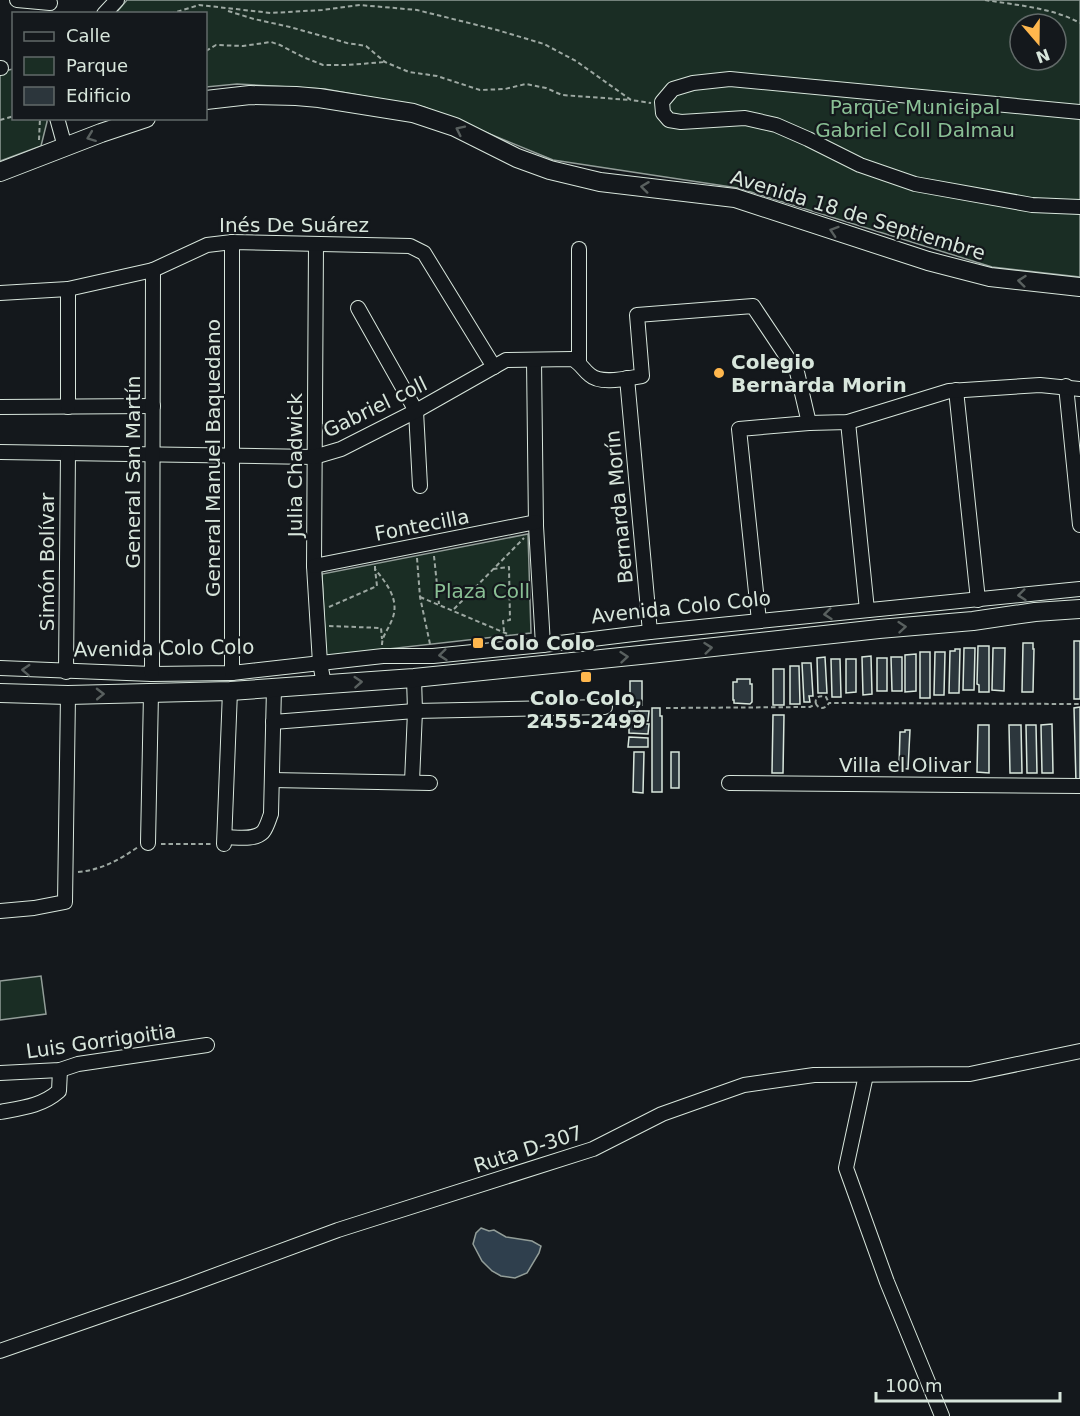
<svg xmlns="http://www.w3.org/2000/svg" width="1080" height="1416" viewBox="0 0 1080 1416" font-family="'DejaVu Sans',sans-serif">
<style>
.green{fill:#1a2d24;stroke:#939e99;stroke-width:1.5;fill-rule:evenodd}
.water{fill:#2f3f4d;stroke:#939e99;stroke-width:1.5}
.building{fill:#2c363c;stroke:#d8e6dc;stroke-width:1.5}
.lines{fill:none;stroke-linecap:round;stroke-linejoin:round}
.minor-casing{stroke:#d8e6dc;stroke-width:16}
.major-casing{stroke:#d8e6dc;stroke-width:20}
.path{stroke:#9da8a2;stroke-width:2;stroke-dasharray:4.5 3;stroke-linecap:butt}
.minor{stroke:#14181c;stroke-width:14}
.major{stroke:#14181c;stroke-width:18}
.oneway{stroke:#59605f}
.poi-dot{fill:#ffb74d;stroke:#14181c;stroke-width:2}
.labels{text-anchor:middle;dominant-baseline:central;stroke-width:4.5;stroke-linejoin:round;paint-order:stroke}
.park-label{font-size:20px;fill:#8ac095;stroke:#14181c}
.street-label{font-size:20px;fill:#d8e6dc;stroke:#14181c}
.poi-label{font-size:20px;font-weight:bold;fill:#d8e6dc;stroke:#14181c;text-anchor:start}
</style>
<rect width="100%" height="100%" fill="#14181c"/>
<g class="green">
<path d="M127 0H1080V277L992 267 738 188 553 160 424 107 325 89 237 84 206 87V14H115ZM1020 24H1056V60H1020Z"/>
<path d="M13 69 14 118 47 119V122L41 146 0 161V72Z"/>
<path d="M528 534 531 633 326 656 322 574Z"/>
<path d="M41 976 46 1014 0 1020V981Z"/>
</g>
<path class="water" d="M481 1228 489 1231 494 1230 506 1237 532 1241 541 1246 539 1253 527 1273 515 1278 501 1276 492 1271 482 1261 473 1244 476 1233Z"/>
<g class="building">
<rect x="1074" y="641" width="6" height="58"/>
<path d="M1023 643H1033V649H1034L1033 692H1022Z"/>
<path d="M978 646H989V692H979V685L977 684Z"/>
<path d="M964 648H975L974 690H963Z"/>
<path d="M993 648H1005L1004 691 992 690Z"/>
<path d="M955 649H960L959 693H949L950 651H955Z"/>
<rect x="920" y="652" width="10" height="46"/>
<path d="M935 652H945L944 695H934Z"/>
<path d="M916 654V691L905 692V655Z"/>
<path d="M871 656 872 694 863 695 862 657Z"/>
<path d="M825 657 827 693H818L817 658Z"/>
<path d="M891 657H902V691H892Z"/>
<rect x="877" y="658" width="10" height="33"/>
<path d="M831 659H840L841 697H832Z"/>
<path d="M846 659H856V692L846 693Z"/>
<path d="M802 663H811L813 696H809L810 702H804Z"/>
<path d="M790 666H799L800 704H790Z"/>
<rect x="773" y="669" width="11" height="36"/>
<path d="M737 679H750V684H752V702L750 704 734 703V700H733V682H737Z"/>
<rect x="630" y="681" width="12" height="24"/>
<path d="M1080 707V783H1076L1074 708Z"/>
<path d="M652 708H660V716H662V792H652Z"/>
<path d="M629 711H649L648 721 629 720Z"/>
<path d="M773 715H784L783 773H772Z"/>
<path d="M629 724H649L648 734 629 733Z"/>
<path d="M1052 724 1053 773H1042L1041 725Z"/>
<path d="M978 725H989V773L977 772Z"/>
<path d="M1009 725H1021L1022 773H1010Z"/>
<path d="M1026 725H1036L1037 773H1027Z"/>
<path d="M905 730H910L908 769 899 768 900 732H905Z"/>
<path d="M629 737 648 738V747H628Z"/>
<path d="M634 752H644L643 793 633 792Z"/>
<rect x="671" y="752" width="8" height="36"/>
</g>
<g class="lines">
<g class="minor-casing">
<g id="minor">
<path d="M17 0 50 3"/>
<path d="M104 14 117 0"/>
<path d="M0 68H1"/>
<path d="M1080 112 730 79 693 83 673 89 662 102 663 113 669 120 681 122 745 118 776 125 808 139 860 165 915 184 1032 205 1080 207"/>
<path d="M57 118 65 147"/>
<path d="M316 245 314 566 320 663 324 684"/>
<path d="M579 249V362"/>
<path d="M0 293 68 289 153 270 207 245 232 242 410 246 424 253 494 367"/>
<path d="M358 308 416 411 420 486"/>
<path d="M534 360 536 526 543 645"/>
<path d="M627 378 650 632"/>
<path d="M1066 386 1080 525"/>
<path d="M956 390 978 600"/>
<path d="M0 407 153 406"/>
<path d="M68 407V289"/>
<path d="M848 422 867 610"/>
<path d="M0 452 314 457 341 449 416 411 506 360 572 359C581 363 583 370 590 375 601 385 628 378 642 376L637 315 753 306 797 372 809 423"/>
<path d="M314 566 536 522"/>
<path d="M759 621 739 429 809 423 848 422 949 391 1040 385 1080 389"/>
<path d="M0 668 152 674 232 673 383 656H433L543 645 650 632 1080 589"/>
<path d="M66 672 68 453"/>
<path d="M232 673V242"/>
<path d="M152 674 153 270"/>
<path d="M273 722 415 711 605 707"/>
<path d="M272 780 430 783"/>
<path d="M412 782 415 711 414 678"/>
<path d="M729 783 1080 786"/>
<path d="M225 837C236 837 254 841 263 832 267 827 269 819 271 814L274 688"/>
<path d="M148 843 151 693"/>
<path d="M224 844 230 691"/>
<path d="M0 911 34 908 65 902 68 695"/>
<path d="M0 1073 60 1070 78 1064 207 1045"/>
<path d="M866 1075 846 1168 887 1282 942 1416"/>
<path d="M0 1112C22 1108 42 1106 59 1091L60 1070"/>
<path d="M0 1351 181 1288 338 1230 593 1149 662 1114 744 1085 814 1075 970 1074 1080 1051"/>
</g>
</g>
<g class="major-casing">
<g id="major">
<path d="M206 100 250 95 296 96 319 98 413 113 455 127 517 158 550 170 600 182 735 198 928 261 990 277 1080 287"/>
<path d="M0 172 101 133 146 118"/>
<path d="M0 693 68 695 230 691 414 678 650 654 879 629 973 621 1035 612 1080 609"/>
</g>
</g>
<g class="path">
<path d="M985 0C1016 5 1053 8 1080 23"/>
<path d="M228 11 254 19 290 27 347 43 366 46 385 62 409 72 437 76 480 90 505 89 526 84 546 88 562 95 631 100"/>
<path d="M170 14 199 5 271 13 322 10 360 5 417 10 497 30 544 44 576 61 631 100 651 103"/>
<path d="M206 51 216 45 243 46 271 42 280 45 303 57 323 65H347L385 62"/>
<path d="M0 120 14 116"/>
<path d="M39 140 40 118"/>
<path d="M434 556 439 604"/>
<path d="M417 558 420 597 430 644"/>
<path d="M375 566V569C388 585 401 602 391 622 388 630 382 636 382 645"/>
<path d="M493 569 509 567 510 620 503 621 504 631"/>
<path d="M420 597 510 635"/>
<path d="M329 607 377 586 375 569"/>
<path d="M454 609 524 538"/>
<path d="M329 626 381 628 382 639"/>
<path d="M816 704C814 697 820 695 826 697L829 703"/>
<path d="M666 708 810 707 816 704C819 709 823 709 827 706L829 703 1080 704"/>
<path d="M161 844H212"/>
<path d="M78 872C101 870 119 860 138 847"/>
</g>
<use href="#minor" class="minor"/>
<use href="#major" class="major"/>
</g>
<defs><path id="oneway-chevron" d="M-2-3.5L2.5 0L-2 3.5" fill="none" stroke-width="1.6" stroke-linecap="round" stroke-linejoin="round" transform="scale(1.5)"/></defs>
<g class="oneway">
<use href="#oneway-chevron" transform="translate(460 130) rotate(-154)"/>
<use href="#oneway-chevron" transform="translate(91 137) rotate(159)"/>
<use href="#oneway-chevron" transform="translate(645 187) rotate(-173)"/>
<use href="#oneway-chevron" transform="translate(834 231) rotate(-162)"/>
<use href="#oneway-chevron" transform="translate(1022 281) rotate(-174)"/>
<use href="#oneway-chevron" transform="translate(1022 595) rotate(174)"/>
<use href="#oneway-chevron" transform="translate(828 614) rotate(174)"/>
<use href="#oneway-chevron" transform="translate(902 627) rotate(-5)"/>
<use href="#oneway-chevron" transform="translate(708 648) rotate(-6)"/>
<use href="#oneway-chevron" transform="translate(443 655) rotate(174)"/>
<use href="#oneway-chevron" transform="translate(624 657) rotate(-5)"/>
<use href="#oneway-chevron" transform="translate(26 670) rotate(-177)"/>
<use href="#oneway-chevron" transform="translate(358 682) rotate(-4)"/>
<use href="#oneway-chevron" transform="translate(100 694) rotate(-1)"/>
</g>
<g class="poi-dot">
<circle cx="719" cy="373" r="6"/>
<rect x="472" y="637" width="12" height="12" rx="3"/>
<rect x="580" y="671" width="12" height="12" rx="3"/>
</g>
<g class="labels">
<g class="park-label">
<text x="915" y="107">Parque Municipal<tspan x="915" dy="23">Gabriel Coll Dalmau</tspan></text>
<text x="482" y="591">Plaza Coll</text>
</g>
<g class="street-label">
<text transform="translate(858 215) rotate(17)">Avenida 18 de Septiembre</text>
<text x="294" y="225">Inés De Suárez</text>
<text transform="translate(375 407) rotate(-26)">Gabriel coll</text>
<text transform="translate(213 458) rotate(-90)">General Manuel Baquedano</text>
<text transform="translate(295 465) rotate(-90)">Julia Chadwick</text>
<text transform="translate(133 472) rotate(-90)">General San Martín</text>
<text transform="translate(619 507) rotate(-95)">Bernarda Morín</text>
<text transform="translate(422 525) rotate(-11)">Fontecilla</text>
<text transform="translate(47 562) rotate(-90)">Simón Bolívar</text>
<text transform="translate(681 607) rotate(-6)">Avenida Colo Colo</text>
<text transform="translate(164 648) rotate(-1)">Avenida Colo Colo</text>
<text x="905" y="765">Villa el Olivar</text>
<text transform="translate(101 1041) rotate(-8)">Luis Gorrigoitia</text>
<text transform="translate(528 1149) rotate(-18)">Ruta D-307</text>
</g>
<g class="poi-label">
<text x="731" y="362">Colegio<tspan x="731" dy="23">Bernarda Morin</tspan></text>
<text x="490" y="643">Colo Colo</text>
<text x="586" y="698" text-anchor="middle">Colo Colo,<tspan x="586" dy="23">2455-2499</tspan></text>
</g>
</g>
<rect x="12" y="12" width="195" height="108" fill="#14181c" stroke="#626a69" stroke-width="1.5"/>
<rect x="24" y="32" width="30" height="9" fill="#14181c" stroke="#626a69" stroke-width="1.5"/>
<text x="66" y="42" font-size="18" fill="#d8e6dc">Calle</text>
<rect x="24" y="57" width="30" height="18" fill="#1a2d24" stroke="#626a69" stroke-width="1.5"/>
<text x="66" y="72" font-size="18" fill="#d8e6dc">Parque</text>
<rect x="24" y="87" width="30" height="18" fill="#2c363c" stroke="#626a69" stroke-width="1.5"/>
<text x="66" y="102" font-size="18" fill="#d8e6dc">Edificio</text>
<g transform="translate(1038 42) rotate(160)"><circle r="28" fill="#14181c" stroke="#626a69" stroke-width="1.5"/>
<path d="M0-4.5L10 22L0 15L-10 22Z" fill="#ffb74d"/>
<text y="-9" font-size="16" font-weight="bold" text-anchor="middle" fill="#d8e6dc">N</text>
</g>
<path d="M876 1392v9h184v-9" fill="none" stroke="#d8e6dc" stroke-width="3"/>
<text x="885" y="1392" font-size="18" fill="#d8e6dc" stroke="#14181c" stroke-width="4.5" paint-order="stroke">100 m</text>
</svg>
